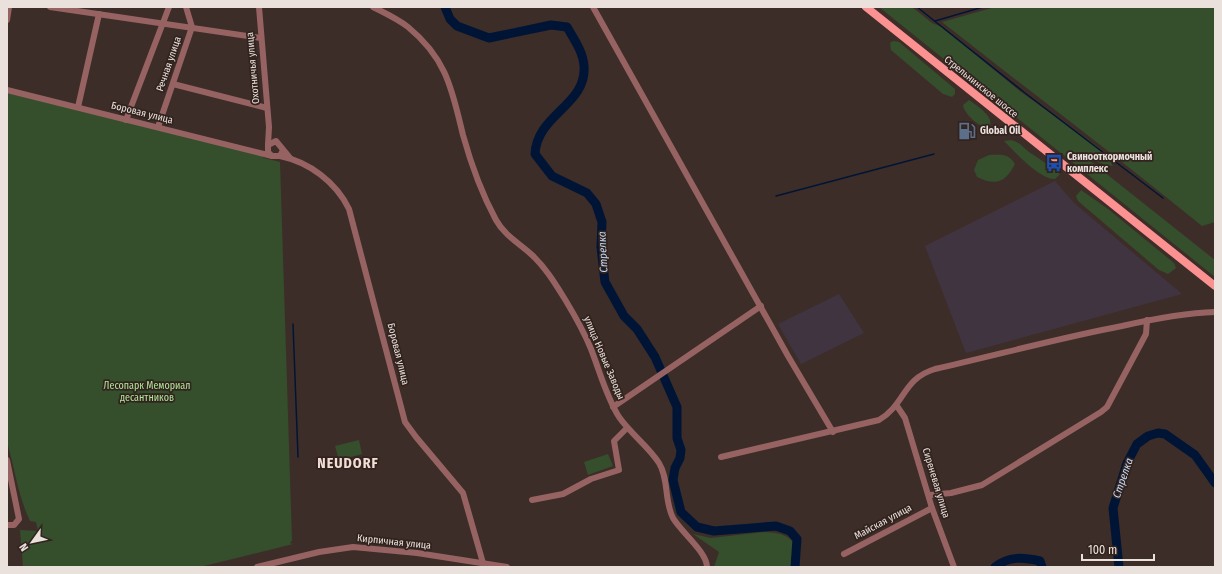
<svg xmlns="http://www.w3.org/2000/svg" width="1222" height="574" viewBox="0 0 1222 574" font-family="'Fira Sans Condensed',sans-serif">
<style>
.industrial{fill:#413441}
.green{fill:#354e2c}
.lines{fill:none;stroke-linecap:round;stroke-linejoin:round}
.stream{stroke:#001536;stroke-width:1.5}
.river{stroke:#001536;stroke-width:9}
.minor{stroke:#976362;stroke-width:6}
.major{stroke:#fb9190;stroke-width:8}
.labels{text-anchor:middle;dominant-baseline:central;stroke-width:3.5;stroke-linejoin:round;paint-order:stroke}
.street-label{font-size:10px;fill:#eae0dc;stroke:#32231e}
.poi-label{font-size:10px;font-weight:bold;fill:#eae0dc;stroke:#32231e;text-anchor:start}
.park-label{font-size:10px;fill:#aee798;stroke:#32231e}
.water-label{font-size:11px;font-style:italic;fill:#c2d9f7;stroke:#32231e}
.district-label{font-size:14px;font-weight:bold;letter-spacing:1px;fill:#f2ded7;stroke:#32231e}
</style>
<rect width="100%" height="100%" fill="#3d2d28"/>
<g class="industrial">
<path d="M1055 181 1074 203 1182 294 966 353 925 246Z"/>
<path d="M839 294 864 333 801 364 778 324Z"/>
</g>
<g class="green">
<path d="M879 7H912L932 23 942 27 1021 92 1095 145 1105 153 1113 166 1105 165 1084 156 1215 260V277Z"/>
<path d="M995 7H1215V222L1202 226C1116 156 1028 90 942 22Z"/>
<path d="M893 41 899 42 955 89V94L952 97 943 94 891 50 890 43Z"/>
<path d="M7 93 259 154 264 158 280 162 292 540 290 543 293 544 200 567H23L20 530 38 531 36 522 30 521C18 496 15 469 7 442Z"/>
<path d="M969 100C977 106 996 117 989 128 981 129 963 113 963 105Z"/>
<path d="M1011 140C1020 142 1023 147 1029 152 1040 159 1050 166 1060 174L1055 179C1039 179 1015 152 1004 141Z"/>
<path d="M989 155C1001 155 1008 153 1015 164 1005 183 996 186 977 177L974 170 978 160Z"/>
<path d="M1081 190 1108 209 1174 263 1176 268 1168 274 1159 270 1078 201 1076 196Z"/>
<path d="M359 440 362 454 339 460 335 446Z"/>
<path d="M608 454 613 466 588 475 584 462Z"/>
<path d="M765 532C776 533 785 533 793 542L791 567H714L719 552 693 534 711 538Z"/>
</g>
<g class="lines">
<g class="stream">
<path d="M917 7 1025 93 1163 198"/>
<path d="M935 21 983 7"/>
<path d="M776 196 934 154"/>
<path d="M293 324 298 457"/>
</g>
<g class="river">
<path d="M445 7 450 19 457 26 489 38 551 25 567 27C574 39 583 52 584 66 587 105 537 114 535 154L552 176 587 193 596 204 602 222 601 247 605 282 624 316 637 329 655 357 677 407V438L681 450 680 458 675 468 673 480 681 512 697 527 714 531 776 526 790 531 797 539 795 567"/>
<path d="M995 567C1009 556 1023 557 1040 561L1042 567"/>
<path d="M1119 567 1113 508 1127 463 1137 444 1148 436 1158 433 1165 434 1195 455 1215 483"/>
</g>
<g class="minor">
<path d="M50 7 261 38"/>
<path d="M259 7 269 127 268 145"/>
<path d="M373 7C385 13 398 19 408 27 447 59 452 90 463 135 471 164 482 194 496 220 505 236 519 243 532 255 546 268 556 285 566 301 575 316 584 332 591 349 600 372 606 396 619 417 631 434 649 447 659 463 669 479 664 501 673 518 681 532 707 552 707 567"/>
<path d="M593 7 788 356 833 432"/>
<path d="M7 20 9 7"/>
<path d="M173 84 267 108"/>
<path d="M7 90 272 156"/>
<path d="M78 107 99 14"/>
<path d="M126 120 169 7"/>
<path d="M158 127 192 27 186 7"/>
<path d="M283 150 280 156H272L268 152V145L276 141 290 158"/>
<path d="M280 156C309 162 336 182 349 209L405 422 416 437 463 493 483 563"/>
<path d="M897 406 905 418 932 508 954 567"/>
<path d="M613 407 761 306"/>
<path d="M721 457 879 420C906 404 902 379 935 369 997 355 1059 338 1122 326 1153 319 1183 313 1215 312"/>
<path d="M7 460 19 519 14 525H7"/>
<path d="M930 495 951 493 982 485 1101 412 1107 407 1146 334 1147 320"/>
<path d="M532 500 563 494 591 479 619 470 614 441 627 428"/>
<path d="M844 554 932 508"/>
<path d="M257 567 319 552 353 547 417 553 507 567"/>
</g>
<path class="major" d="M866 7 1215 286"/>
</g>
<defs>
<g id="fuel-bare" transform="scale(1.38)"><path d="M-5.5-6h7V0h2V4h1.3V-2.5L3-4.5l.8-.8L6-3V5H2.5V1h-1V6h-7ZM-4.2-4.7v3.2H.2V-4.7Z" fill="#5c6f8a" stroke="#32231e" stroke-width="2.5" paint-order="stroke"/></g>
<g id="bus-bare" transform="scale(1.38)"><path d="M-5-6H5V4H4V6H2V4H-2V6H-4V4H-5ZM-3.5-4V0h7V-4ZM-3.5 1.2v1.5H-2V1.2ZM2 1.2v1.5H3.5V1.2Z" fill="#1a4fb4" stroke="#32231e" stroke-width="2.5" paint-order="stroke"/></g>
</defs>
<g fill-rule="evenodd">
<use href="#fuel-bare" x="967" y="131"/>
<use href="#bus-bare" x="1054" y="163"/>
</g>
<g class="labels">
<g class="street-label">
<text transform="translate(169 64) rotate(-71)">Речная улица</text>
<text transform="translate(253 68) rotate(-95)">Охотничья улица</text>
<text transform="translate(981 87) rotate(39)">Стрельнинское шоссе</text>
<text transform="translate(142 113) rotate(14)">Боровая улица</text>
<text transform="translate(398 354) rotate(76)">Боровая улица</text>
<text transform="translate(604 358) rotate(67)">улица Новые Заводы</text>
<text transform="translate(936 483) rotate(73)">Сиреневая улица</text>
<text transform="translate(883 522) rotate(-28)">Майская улица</text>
<text transform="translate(394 542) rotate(6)">Кирпичная улица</text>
</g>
<g class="poi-label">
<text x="980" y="131">Global Oil</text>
<text x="1067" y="157">Свинооткормочный<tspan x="1067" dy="12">комплекс</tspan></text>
</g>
<g class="park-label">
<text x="147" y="386">Лесопарк Мемориал<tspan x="147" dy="12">десантников</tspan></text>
</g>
<g class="water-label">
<text transform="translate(603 252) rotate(-93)">Стрелка</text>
<text transform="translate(1123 478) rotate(-71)">Стрелка</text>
</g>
<g class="district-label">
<text x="348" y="463">NEUDORF</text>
</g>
</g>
<rect width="1222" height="574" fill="none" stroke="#eae0dc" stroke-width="16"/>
<g transform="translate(32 542) rotate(237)" stroke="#32231e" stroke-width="3" paint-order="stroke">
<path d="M0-3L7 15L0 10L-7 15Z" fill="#eae0dc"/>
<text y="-6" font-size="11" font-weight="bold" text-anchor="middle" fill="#eae0dc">N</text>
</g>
<path d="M1082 554v6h72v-6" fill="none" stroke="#eae0dc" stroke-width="2"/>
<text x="1088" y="554" font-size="12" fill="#eae0dc" stroke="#32231e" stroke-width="3" paint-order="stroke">100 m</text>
</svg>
